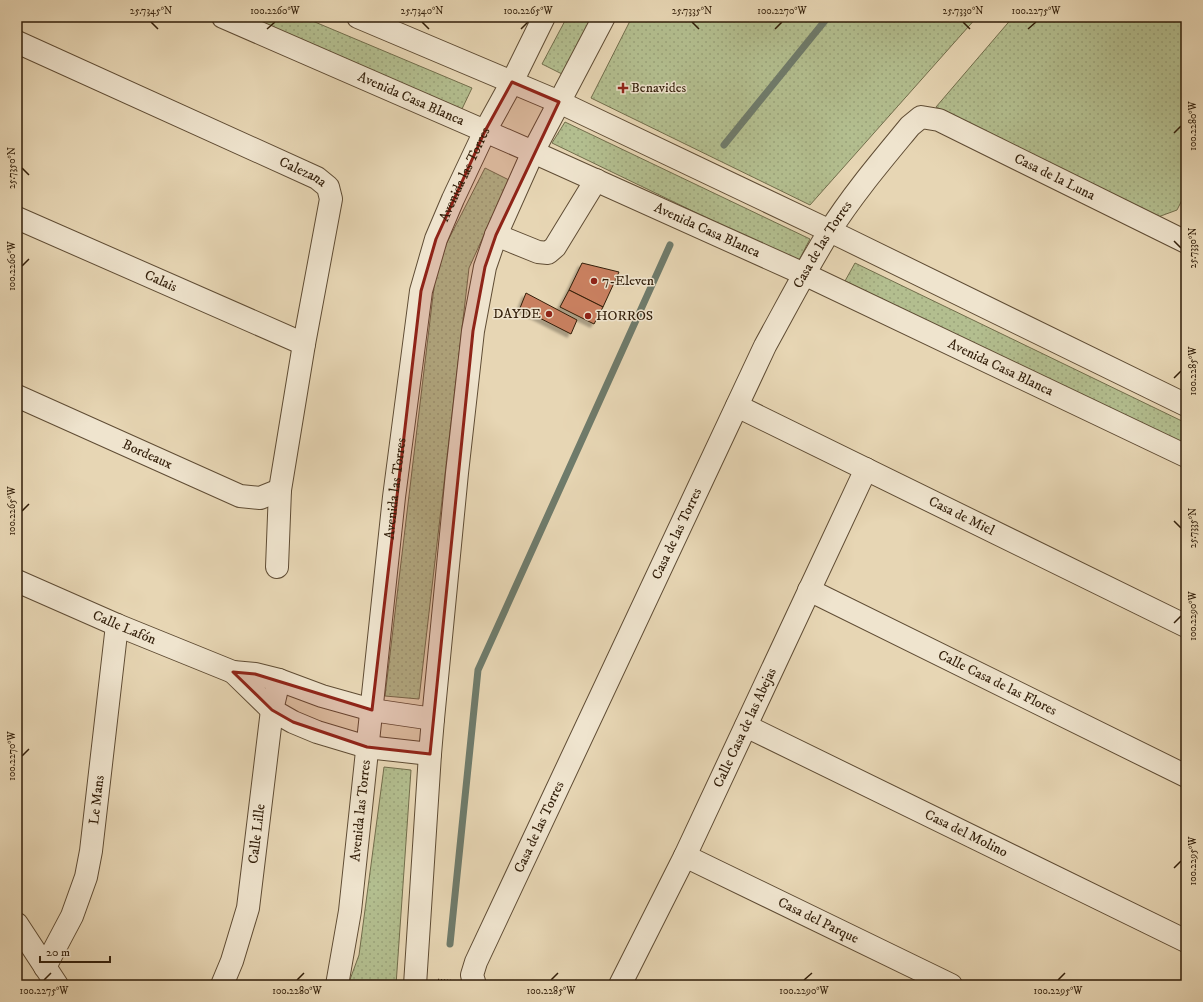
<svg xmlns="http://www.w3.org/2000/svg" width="1203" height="1002" viewBox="0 0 1203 1002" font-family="'IM FELL DW Pica',serif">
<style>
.green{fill:url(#green-dots);stroke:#726e4c}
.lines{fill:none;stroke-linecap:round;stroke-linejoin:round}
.stream{stroke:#6f7b6b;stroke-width:7}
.building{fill:#c98060;stroke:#321e09;filter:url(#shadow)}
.minor-casing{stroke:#5f4c34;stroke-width:24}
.path{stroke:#321e09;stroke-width:2.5;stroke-dasharray:1 2;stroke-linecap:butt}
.minor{stroke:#efe4ce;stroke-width:22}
.marked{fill:#8f2418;fill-opacity:0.2;stroke:#8f2418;stroke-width:3;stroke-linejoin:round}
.ticks{fill:none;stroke:#321e09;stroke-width:1.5}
.poi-dot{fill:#8f2418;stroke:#efe4ce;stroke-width:1.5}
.labels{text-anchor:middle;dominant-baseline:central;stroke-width:3;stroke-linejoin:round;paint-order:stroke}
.poi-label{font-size:14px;fill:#321e09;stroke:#efe4ce;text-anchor:start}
.street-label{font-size:14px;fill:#321e09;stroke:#efe4ce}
.neatline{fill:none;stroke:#321e09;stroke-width:1.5}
.ticks-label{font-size:10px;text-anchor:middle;fill:#321e09}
</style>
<defs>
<pattern id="green-dots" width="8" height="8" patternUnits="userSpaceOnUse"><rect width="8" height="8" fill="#b3be8f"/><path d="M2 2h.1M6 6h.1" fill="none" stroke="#9aa37a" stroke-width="1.8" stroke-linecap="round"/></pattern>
<filter id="shadow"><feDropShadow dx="-3.5" dy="3.5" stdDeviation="1" flood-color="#0004"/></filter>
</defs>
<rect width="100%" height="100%" fill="#e7d6b4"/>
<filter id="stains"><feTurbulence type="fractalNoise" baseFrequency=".005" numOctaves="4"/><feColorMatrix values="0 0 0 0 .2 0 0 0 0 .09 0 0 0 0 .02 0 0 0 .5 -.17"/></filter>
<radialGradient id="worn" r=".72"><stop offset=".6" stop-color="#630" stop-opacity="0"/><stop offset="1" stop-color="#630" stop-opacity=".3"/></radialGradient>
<g class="green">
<path d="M245 17H303L472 88 461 111Z"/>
<path d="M567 17H595L566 76 542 64Z"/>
<path d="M632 17H977L810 205 591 98Z"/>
<path d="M1013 17H1186V192L1177 210 1158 217 936 107Z"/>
<path d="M565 122 810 239 798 262 552 143Z"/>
<path d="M485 168 509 180 469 268 419 699 385 696 437 262Z"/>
<path d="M855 263 1186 423V447L845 281Z"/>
<path d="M384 767 411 770 396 985H348L359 955Z"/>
</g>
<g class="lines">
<g class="stream">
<path d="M724 145 828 17"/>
<path d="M450 944 478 670 670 245"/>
</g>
</g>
<g class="building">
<path d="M582 263 619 272 603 307 569 290Z"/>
<path d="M569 290 603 307 594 324 560 307Z"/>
<path d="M526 293 577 320 571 334 520 308Z"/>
</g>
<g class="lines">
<g class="minor-casing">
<g id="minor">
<path id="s1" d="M223 17 533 152 804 274 1186 456"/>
<path d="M358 17 559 102 830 231 1186 405"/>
<path id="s2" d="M17 42 317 178 328 187 331 199 304 344 280 490 277 567"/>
<path id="s3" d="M17 218 304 344"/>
<path d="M496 235 538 252 548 253 555 247 596 180"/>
<path id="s4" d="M17 396 240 496 260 498 280 490"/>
<path id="s5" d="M737 406 1186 626"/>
<path id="s6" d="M17 581 117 625 233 672 255 674 279 680 322 696 372 710 433 719"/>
<path id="s7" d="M809 590 1186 776"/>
<path d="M233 672 272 710 293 722 317 732 367 747 430 754"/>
<path id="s8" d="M746 726 1186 941"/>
<path id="s9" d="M685 856 951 985"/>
<path d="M17 924 57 985"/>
<path id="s10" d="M45 967 72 916 86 877 91 851 117 625"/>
<path id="s11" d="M222 985 232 961 248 908 272 710 279 680"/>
<path id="s12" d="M337 985 350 911 394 497 421 291 436 239 453 199 485 131 512 82 544 17"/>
<path d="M415 985 430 754 433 719 457 473 473 331 485 267 496 235 533 152 604 17"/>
<path id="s13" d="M475 985 472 975 476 962 765 346C786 308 806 269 829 232 853 194 882 160 910 126L921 117 939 120 1186 242"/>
<path id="s14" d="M620 985 685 856 866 469"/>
</g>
</g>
<path class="path" d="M438 980 451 981"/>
<use href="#minor" class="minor"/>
</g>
<path class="marked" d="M512 82 559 102 496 235 485 267 473 331 430 754 367 747 293 722 272 710 233 672 255 674 372 710 421 291 436 239 485 131Z"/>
<path class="ticks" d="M151 22 158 29M422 22 429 29M692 22 699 29M963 22 970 29M267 29 275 22M521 29 528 22M775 29 782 22M1028 29 1036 22M1174 133 1181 126M22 168 29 175M1174 241 1181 248M22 266 29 259M1174 378 1181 371M22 511 29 504M1174 521 1181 528M1174 623 1181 616M22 756 29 749M1174 868 1181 861M44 980 51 973M297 980 304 973M551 980 558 973M804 980 812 973M1058 980 1065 973"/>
<g class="poi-dot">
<path d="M621 82h4v4h4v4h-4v4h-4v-4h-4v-4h4z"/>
<circle cx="594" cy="281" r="4"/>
<circle cx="549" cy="314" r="4"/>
<circle cx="588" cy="316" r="4"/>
</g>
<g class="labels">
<g class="poi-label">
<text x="631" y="88">Benavides</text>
<text x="602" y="281">7-Eleven</text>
<text x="541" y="314" text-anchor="end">DAYDE</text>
<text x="596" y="316">HORROS</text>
</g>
<g class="street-label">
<text stroke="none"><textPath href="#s1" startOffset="205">Avenida Casa Blanca</textPath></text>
<text stroke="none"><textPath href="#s2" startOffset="314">Calezana</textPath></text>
<text stroke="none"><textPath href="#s12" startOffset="824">Avenida las Torres</textPath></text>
<text stroke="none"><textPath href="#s13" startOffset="1130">Casa de la Luna</textPath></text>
<text stroke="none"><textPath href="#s1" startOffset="529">Avenida Casa Blanca</textPath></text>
<text stroke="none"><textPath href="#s13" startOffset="821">Casa de las Torres</textPath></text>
<text stroke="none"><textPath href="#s3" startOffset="157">Calais</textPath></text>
<text stroke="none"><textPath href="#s1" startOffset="853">Avenida Casa Blanca</textPath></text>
<text stroke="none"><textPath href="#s4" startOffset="143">Bordeaux</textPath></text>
<text stroke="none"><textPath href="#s12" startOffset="500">Avenida las Torres</textPath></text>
<text stroke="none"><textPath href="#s5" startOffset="250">Casa de Miel</textPath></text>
<text stroke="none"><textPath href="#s13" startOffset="497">Casa de las Torres</textPath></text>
<text stroke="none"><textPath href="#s6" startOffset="117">Calle Lafón</textPath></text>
<text stroke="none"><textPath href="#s7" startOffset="210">Calle Casa de las Flores</textPath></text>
<text stroke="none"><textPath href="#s14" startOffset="286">Calle Casa de las Abejas</textPath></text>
<text stroke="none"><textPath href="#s10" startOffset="177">Le Mans</textPath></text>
<text stroke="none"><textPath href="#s12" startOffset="176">Avenida las Torres</textPath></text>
<text stroke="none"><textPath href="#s13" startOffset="173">Casa de las Torres</textPath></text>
<text stroke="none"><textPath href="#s8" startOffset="245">Casa del Molino</textPath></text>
<text stroke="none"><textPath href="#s11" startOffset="156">Calle Lille</textPath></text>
<text stroke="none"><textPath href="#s9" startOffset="148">Casa del Parque</textPath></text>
</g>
</g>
<rect width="1203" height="1002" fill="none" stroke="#e7d6b4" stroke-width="44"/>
<path d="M40 956v6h70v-6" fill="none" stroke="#321e09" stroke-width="2"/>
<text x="46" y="956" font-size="12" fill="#321e09" stroke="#efe4ce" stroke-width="3" paint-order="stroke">20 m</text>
<rect x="22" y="22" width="1159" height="958" class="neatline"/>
<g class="ticks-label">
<text x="151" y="14">25.7345°N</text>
<text x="275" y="14">100.2260°W</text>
<text x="422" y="14">25.7340°N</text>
<text x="528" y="14">100.2265°W</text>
<text x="692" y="14">25.7335°N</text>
<text x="782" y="14">100.2270°W</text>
<text x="963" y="14">25.7330°N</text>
<text x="1036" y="14">100.2275°W</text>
<text transform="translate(1192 126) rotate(-90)" y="4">100.2280°W</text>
<text transform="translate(11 168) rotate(-90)" y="4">25.7350°N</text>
<text transform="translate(1192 248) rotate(-90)" y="4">25.7330°N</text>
<text transform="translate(11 266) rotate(-90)" y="4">100.2260°W</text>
<text transform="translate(1192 371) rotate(-90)" y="4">100.2285°W</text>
<text transform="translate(11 511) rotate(-90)" y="4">100.2265°W</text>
<text transform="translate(1192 528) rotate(-90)" y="4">25.7335°N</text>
<text transform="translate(1192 616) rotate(-90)" y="4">100.2290°W</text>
<text transform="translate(11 756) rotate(-90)" y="4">100.2270°W</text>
<text transform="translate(1192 861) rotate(-90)" y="4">100.2295°W</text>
<text x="44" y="994">100.2275°W</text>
<text x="297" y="994">100.2280°W</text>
<text x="551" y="994">100.2285°W</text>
<text x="804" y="994">100.2290°W</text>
<text x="1058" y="994">100.2295°W</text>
</g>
<rect width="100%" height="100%" filter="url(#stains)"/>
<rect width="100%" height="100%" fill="url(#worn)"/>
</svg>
